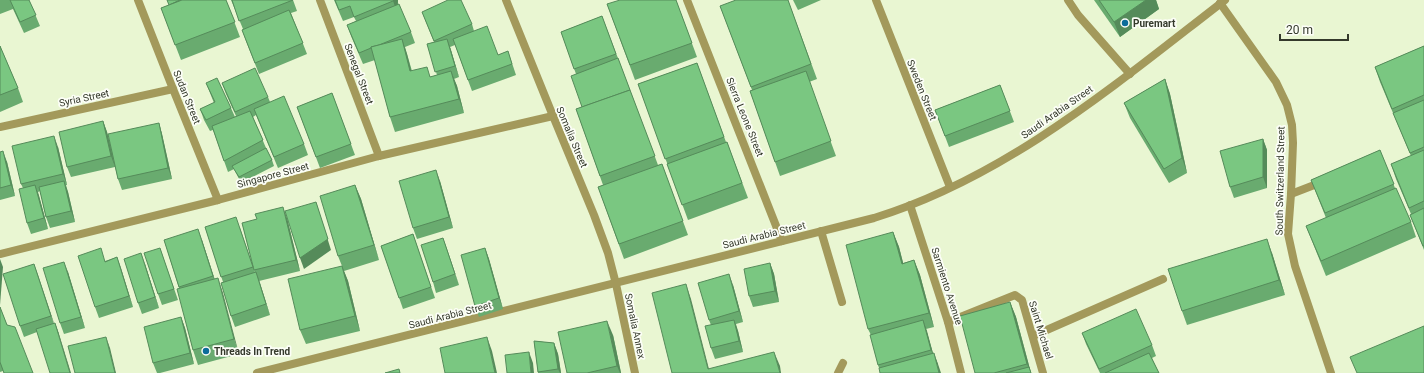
<svg xmlns="http://www.w3.org/2000/svg" width="1424" height="373" viewBox="0 0 1424 373" font-family="Roboto,sans-serif">
<style>
.lines{fill:none;stroke-linecap:round;stroke-linejoin:round}
.service{stroke:#a3995b;stroke-width:8}
.minor{stroke:#a3995b;stroke-width:8}
.wall{fill:#69ab6f}
.shaded-wall{fill:#558b5a}
.building{fill:#7ac781;stroke:#558b5a}
.poi-dot{fill:#0b6c9a;stroke:#fcfef7;stroke-width:1.5}
.labels{text-anchor:middle;dominant-baseline:central;stroke-width:3.5;stroke-linejoin:round;paint-order:stroke}
.poi-label{font-size:10px;font-weight:bold;fill:#34392b;stroke:#fcfef7;text-anchor:start}
.street-label{font-size:10px;fill:#34392b;stroke:#fcfef7}
</style>
<rect width="100%" height="100%" fill="#e9f6d2"/>
<g class="lines">
<g class="service">
<path d="M821 231 842 302"/>
<path d="M838 373 843 363"/>
</g>
<g class="minor">
<path d="M138 0 173 89 218 200"/>
<path d="M320 0 379 156"/>
<path d="M506 0 553 116 594 215 608 253 616 284 635 373"/>
<path d="M687 0 782 241"/>
<path d="M876 0 950 187"/>
<path d="M1068 0 1078 15 1130 74"/>
<path d="M1220 3 1276 82 1287 105 1292 125 1293 143 1291 194 1288 234 1295 266 1331 373"/>
<path d="M0 127 173 89"/>
<path d="M1291 194 1322 182"/>
<path d="M910 205 948 322 961 373"/>
<path d="M0 254 218 200 379 156 553 116"/>
<path d="M948 322 1015 295 1022 300 1043 373"/>
<path d="M1033 336 1163 279"/>
<path d="M257 373 874 218C1007 177 1116 84 1225 0"/>
</g>
</g>
<g class="wall">
<path d="M0 0H29L40 26 24 33 13 9 0 14Z"/>
<path d="M167 0H226L240 37 181 60 161 8 169 5Z"/>
<path d="M231 0H293L297 11 291 13 307 54 259 74 246 41 242 30 243 29Z"/>
<path d="M334 0H398V4L411 32 415 43 405 47 412 71 431 77 437 75 427 44 434 42 422 12 472 24 474 31 498 55 508 51 516 75 472 91 455 45 450 47 459 77 454 79 457 86 464 113 395 132 390 117 375 60 363 64 351 36 347 25 356 21 354 17 343 21Z"/>
<path d="M676 0 697 57 635 80 607 4Z"/>
<path d="M788 0 817 79 809 82 836 156 780 176 750 91 752 90 720 6Z"/>
<path d="M793 0H821L798 10Z"/>
<path d="M1094 0H1156L1159 9 1120 37Z"/>
<path d="M602 16 630 90 658 165 662 164 688 235 624 259 598 187 603 185 576 109 582 107 576 74 561 32Z"/>
<path d="M0 46 18 88 23 102 0 112Z"/>
<path d="M1424 46V250L1410 215 1411 214 1396 179 1391 164 1411 156 1380 82 1375 67Z"/>
<path d="M697 63 726 142H727L748 198 688 220 638 84Z"/>
<path d="M1165 79 1170 94 1187 173 1169 183 1130 118 1124 103Z"/>
<path d="M206 83 231 108 235 117 236 116 226 94 222 83 268 97 270 102 304 144 308 155 278 168 256 115 253 117 266 148 272 160 274 166 241 183 234 169 228 172 213 130 210 131 204 120 200 109 214 103Z"/>
<path d="M1000 85 1014 122 949 147 935 110Z"/>
<path d="M332 93 355 155 320 168 297 107Z"/>
<path d="M103 121 107 132 112 150 159 123 162 134 172 179 122 190 118 179 115 167 71 177 67 167Z"/>
<path d="M1263 139 1267 150V188L1234 198 1230 187Z"/>
<path d="M58 147 67 185H66L68 192 75 222 50 228 46 217 40 191 38 192 48 229 31 234 27 223 23 188 21 184Z"/>
<path d="M1380 150 1395 188 1411 222 1416 237 1326 276 1306 226 1326 218 1311 180Z"/>
<path d="M0 152 7 162 15 196 0 200Z"/>
<path d="M440 181 453 228 417 239 413 228Z"/>
<path d="M355 185 361 199 379 260 344 271 348 281 360 331 306 344 300 330 342 266 338 256Z"/>
<path d="M287 218 300 271 259 281 270 315 235 327 231 316 223 282 205 227 240 228 255 272 242 223Z"/>
<path d="M893 232 899 247 903 263 914 260 920 275 934 327 926 329 933 353 938 364 879 368 878 365 871 335 868 329Z"/>
<path d="M413 234 435 298 403 309 381 246Z"/>
<path d="M443 238 459 285 436 293 433 282Z"/>
<path d="M164 240H202L239 354 198 365 193 350 179 288Z"/>
<path d="M160 248 178 300 162 305 158 294Z"/>
<path d="M485 248 489 259 503 309 479 317 475 306Z"/>
<path d="M1272 253 1285 295 1187 325 1182 311Z"/>
<path d="M117 257 133 307 99 318 95 307 105 261Z"/>
<path d="M770 263 774 274 779 302 753 307 749 296Z"/>
<path d="M34 264 54 324 55 323 59 334 37 332 24 337 20 326Z"/>
<path d="M145 264 159 308 142 314 138 303Z"/>
<path d="M68 272 85 328 64 334 60 323Z"/>
<path d="M733 285 743 322 736 324 738 331 743 352 715 359 711 348V325L709 320Z"/>
<path d="M1010 302 1016 317 1031 373H975Z"/>
<path d="M0 307 7 325 33 373H4L3 371 0 372Z"/>
<path d="M181 317 185 328 194 364 160 373H157L153 363Z"/>
<path d="M1082 333 1152 345 1156 356 1152 358 1159 373H1100L1086 344Z"/>
<path d="M613 335 621 373H567Z"/>
<path d="M534 341 554 343 558 354 561 373H538Z"/>
</g>
<g class="shaded-wall">
<path d="M394 0H398L397 12 393 1Z"/>
<path d="M1146 0H1156L1159 9 1120 37 1114 22Z"/>
<path d="M402 39 407 54 415 86 410 71Z"/>
<path d="M447 39 451 50 459 77 455 66Z"/>
<path d="M451 71 457 86 464 113 459 99Z"/>
<path d="M1165 79 1170 94 1187 173 1182 158Z"/>
<path d="M103 121 107 132 115 167 111 156Z"/>
<path d="M159 123 162 134 172 179 168 168Z"/>
<path d="M54 136 58 147 67 185 63 174Z"/>
<path d="M1263 139 1267 150V188L1263 177Z"/>
<path d="M3 151 7 162 15 196 11 185Z"/>
<path d="M436 170 440 181 453 228 449 217Z"/>
<path d="M64 181 68 192 75 222 71 211Z"/>
<path d="M35 185 39 196 48 229 44 218Z"/>
<path d="M355 185 361 199 379 260 374 245Z"/>
<path d="M316 202 331 250 304 269 300 258Z"/>
<path d="M283 207 287 218 300 271 296 260Z"/>
<path d="M198 229 202 240 217 287 213 276Z"/>
<path d="M893 232 899 247 907 278 902 264Z"/>
<path d="M443 238 447 249 459 285 455 274Z"/>
<path d="M1267 239 1272 253 1285 295 1279 280Z"/>
<path d="M485 248 489 259 503 309 499 298Z"/>
<path d="M141 253 145 264 159 308 155 297Z"/>
<path d="M117 257 121 268 133 307 129 296Z"/>
<path d="M0 259 3 267 0 305Z"/>
<path d="M914 260 920 275 934 327 929 313Z"/>
<path d="M64 262 68 272 85 328 81 317Z"/>
<path d="M770 263 774 274 779 302 775 291Z"/>
<path d="M34 264 38 275 55 326 51 316Z"/>
<path d="M342 266 348 281 360 331 355 316Z"/>
<path d="M256 272 260 283 270 315 266 304Z"/>
<path d="M729 274 733 285 743 322 739 311Z"/>
<path d="M218 278 223 293 239 354 234 339Z"/>
<path d="M686 284 691 299 710 373 708 369Z"/>
<path d="M1010 302 1016 317 1031 373 1027 364Z"/>
<path d="M181 317 185 328 194 364 190 353Z"/>
<path d="M734 320 738 331 743 352 739 341Z"/>
<path d="M923 320 927 331 935 361 931 350Z"/>
<path d="M607 321 613 335 621 373H620L617 366Z"/>
<path d="M55 323 59 334 71 373H70Z"/>
<path d="M106 337 110 348 116 373H115Z"/>
<path d="M487 337 492 351 497 373H495Z"/>
<path d="M554 343 558 354 561 373H560L558 369Z"/>
<path d="M529 352 533 363 534 373H531Z"/>
<path d="M774 352 780 366 781 373H780Z"/>
<path d="M934 353 938 364 941 373H939Z"/>
</g>
<g class="building">
<path d="M10 0H29L36 15 20 22Z"/>
<path d="M167 0H180L169 5Z"/>
<path d="M182 0H226L235 22 175 45 161 8Z"/>
<path d="M232 0H293L239 21Z"/>
<path d="M335 0H394L393 1 354 17 350 6 339 10Z"/>
<path d="M448 0H461L472 24 434 41 422 12Z"/>
<path d="M620 0H676L692 43 630 65 607 4Z"/>
<path d="M736 0H788L811 64 751 87 720 6Z"/>
<path d="M1099 0H1146L1114 22Z"/>
<path d="M399 4 411 32 379 45 371 47V48L359 53 347 25Z"/>
<path d="M289 10 303 43 255 63 242 30Z"/>
<path d="M602 16 616 54 574 69 561 32Z"/>
<path d="M487 26 498 55 508 51 512 64 468 80 453 39Z"/>
<path d="M402 39 410 71 427 67 430 77 451 71 459 99 390 117 371 47Z"/>
<path d="M447 39 455 66 435 72 427 44Z"/>
<path d="M0 46 18 88 0 95Z"/>
<path d="M1424 46V95L1392 109 1375 67Z"/>
<path d="M618 58 630 90 582 107 571 76Z"/>
<path d="M697 63 724 137 665 159 638 84Z"/>
<path d="M255 68 268 97 235 112 222 83Z"/>
<path d="M806 71 831 141 775 162 750 91Z"/>
<path d="M217 78 231 108 206 120 200 109 215 102 206 83Z"/>
<path d="M1165 79 1182 158 1164 169 1124 103Z"/>
<path d="M1000 85 1010 111 945 136 935 110Z"/>
<path d="M630 90 655 156 600 176 576 109Z"/>
<path d="M332 93 351 144 316 157 297 107Z"/>
<path d="M284 96 304 144 274 157 254 109Z"/>
<path d="M1424 100V147L1410 153 1393 113Z"/>
<path d="M250 111 263 140 224 161 212 126Z"/>
<path d="M103 121 111 156 67 167 59 132Z"/>
<path d="M159 123 168 168 118 179 108 134Z"/>
<path d="M54 136 63 174 21 184 12 146Z"/>
<path d="M1263 139V177L1230 187 1220 151Z"/>
<path d="M727 142 742 183 682 205 667 164Z"/>
<path d="M266 148 272 160 239 177 232 166Z"/>
<path d="M1380 150 1394 184 1325 213 1311 180Z"/>
<path d="M1424 150V201L1409 208 1391 164Z"/>
<path d="M3 151 11 185 0 188V152Z"/>
<path d="M662 164 683 221 619 244 598 187Z"/>
<path d="M436 170 449 217 413 228 399 181Z"/>
<path d="M64 181 71 211 46 217 39 187Z"/>
<path d="M35 185 44 218 27 223 19 189Z"/>
<path d="M355 185 374 245 338 256 320 196Z"/>
<path d="M1396 188 1411 222 1321 261 1306 226Z"/>
<path d="M316 202 328 239 300 258 285 211Z"/>
<path d="M283 207 296 260 254 270 242 223 257 219 255 214Z"/>
<path d="M1424 208V246H1423L1410 215Z"/>
<path d="M236 217 253 267 221 277 205 227Z"/>
<path d="M198 229 213 276 179 287 164 240Z"/>
<path d="M893 232 902 264 914 260 929 313 868 329 846 245Z"/>
<path d="M413 234 431 287 399 298 381 246Z"/>
<path d="M443 238 455 274 433 282 421 245Z"/>
<path d="M1267 239 1279 280 1182 311 1168 269Z"/>
<path d="M101 248 105 262 117 257 129 296 95 307 78 256Z"/>
<path d="M160 248 174 289 158 294 144 253Z"/>
<path d="M485 248 499 298 475 306 461 255Z"/>
<path d="M141 253 155 297 138 303 124 259Z"/>
<path d="M64 262 81 317 60 323 43 268Z"/>
<path d="M770 263 775 291 749 296 744 269Z"/>
<path d="M34 264 51 316 20 326 3 274Z"/>
<path d="M342 266 355 316 300 330 288 279Z"/>
<path d="M256 272 266 304 231 316 221 283Z"/>
<path d="M729 274 739 311 709 320 698 283Z"/>
<path d="M218 278 234 339 193 350 177 289Z"/>
<path d="M686 284 708 369 774 352 780 373H672L652 293Z"/>
<path d="M1010 302 1027 364 994 373H975L960 316Z"/>
<path d="M0 307 7 325 15 327 33 373H4L0 362Z"/>
<path d="M1136 309 1152 345 1099 369 1082 333Z"/>
<path d="M181 317 190 353 153 363 144 327Z"/>
<path d="M734 320 739 341 711 348 705 326Z"/>
<path d="M923 320 931 350 878 365 870 335Z"/>
<path d="M607 321 617 366 587 373H567L558 332Z"/>
<path d="M55 323 70 373H50L36 329Z"/>
<path d="M1424 326V373H1357L1350 357Z"/>
<path d="M106 337 115 373H75L68 346Z"/>
<path d="M487 337 495 373H445L440 348Z"/>
<path d="M534 341 554 343 558 369 538 372Z"/>
<path d="M529 352 531 373H507L505 355Z"/>
<path d="M934 353 939 373H880L879 368Z"/>
<path d="M1149 353 1159 373H1105Z"/>
<path d="M1029 367 1031 373H1006Z"/>
<path d="M399 369 400 373H385Z"/>
</g>
<g class="poi-dot">
<circle cx="1125" cy="23" r="4"/>
<circle cx="206" cy="351" r="4"/>
</g>
<g class="labels">
<g class="poi-label">
<text x="1133" y="23">Puremart</text>
<text x="214" y="351">Threads In Trend</text>
</g>
<g class="street-label">
<text transform="translate(359 74) rotate(69)">Senegal Street</text>
<text transform="translate(922 90) rotate(68)">Sweden Street</text>
<text transform="translate(187 97) rotate(68)">Sudan Street</text>
<text transform="translate(84 98) rotate(-12)">Syria Street</text>
<text transform="translate(1057 112) rotate(-35)">Saudi Arabia Street</text>
<text transform="translate(745 117) rotate(68)">Sierra Leone Street</text>
<text transform="translate(572 137) rotate(67)">Somalia Street</text>
<text transform="translate(273 175) rotate(-15)">Singapore Street</text>
<text transform="translate(1280 181) rotate(-89)">South Switzerland Street</text>
<text transform="translate(764 235) rotate(-14)">Saudi Arabia Street</text>
<text transform="translate(947 286) rotate(72)">Sarmiento Avenue</text>
<text transform="translate(450 315) rotate(-14)">Saudi Arabia Street</text>
<text transform="translate(635 326) rotate(78)">Somalia Annex</text>
<text transform="translate(1041 330) rotate(73)">Saint Michael</text>
</g>
</g>
<path d="M1280 34v6h68v-6" fill="none" stroke="#34392b" stroke-width="2"/>
<text x="1286" y="34" font-size="12" fill="#34392b" stroke="#fcfef7" stroke-width="3" paint-order="stroke">20 m</text>
</svg>
